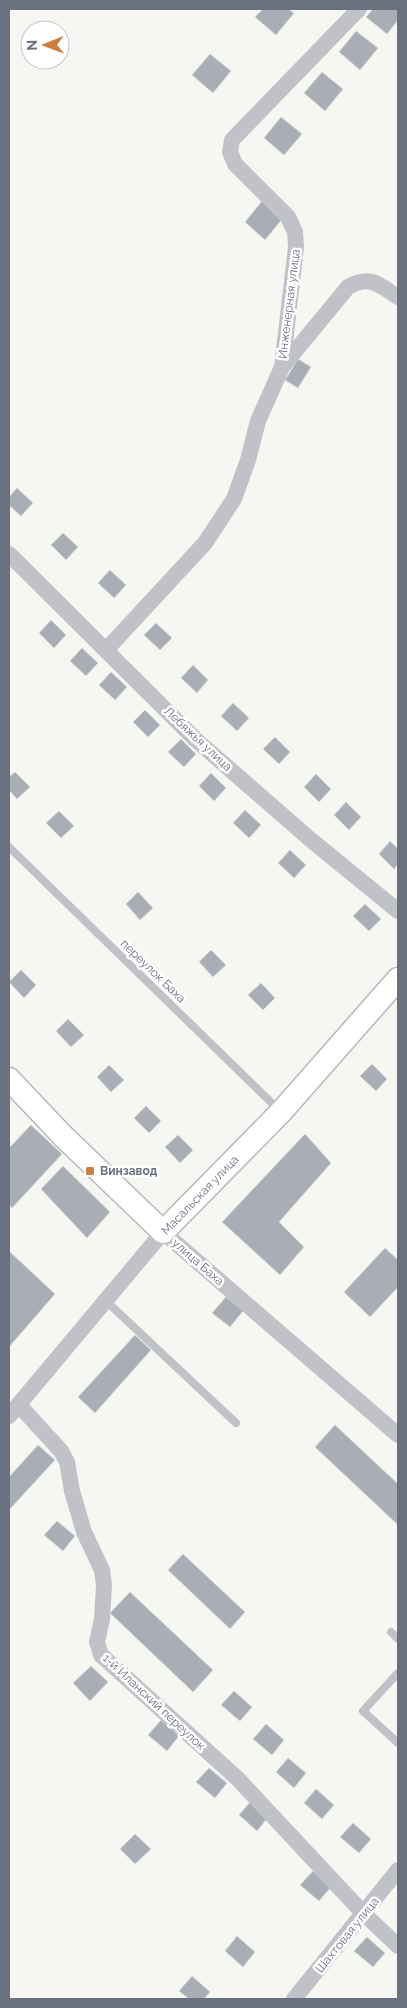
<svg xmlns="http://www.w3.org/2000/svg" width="407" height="2008" viewBox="0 0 407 2008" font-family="Raleway,sans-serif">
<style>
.building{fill:#a9adb5;stroke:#d7d8d6}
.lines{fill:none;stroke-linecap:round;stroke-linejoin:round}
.secondary-casing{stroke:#b5b8bd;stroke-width:25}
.lane{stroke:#c0c2c7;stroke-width:8}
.street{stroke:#c0c2c7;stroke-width:16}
.secondary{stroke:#fff;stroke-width:22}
.poi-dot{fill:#cd7d3d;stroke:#fff;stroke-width:2}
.labels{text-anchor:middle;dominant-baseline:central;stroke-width:5;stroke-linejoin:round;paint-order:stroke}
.street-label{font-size:12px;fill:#697181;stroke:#fff}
.poi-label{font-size:12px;font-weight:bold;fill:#697181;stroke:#fff;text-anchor:start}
</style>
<rect width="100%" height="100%" fill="#f6f6f3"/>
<g class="building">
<path d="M263 9H288L294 13 276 35 255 17Z"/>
<path d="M373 9H398V20L387 34 366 17Z"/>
<path d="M356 31 378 48 360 70 339 52Z"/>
<path d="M210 54 231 71 213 93 192 75Z"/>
<path d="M322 72 343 89 325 111 304 93Z"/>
<path d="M281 117 302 134 284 155 264 138Z"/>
<path d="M262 201 283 218 265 240 245 222Z"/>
<path d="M298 359 311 367 298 388 285 380Z"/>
<path d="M17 488 33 503 21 516 9 505V497Z"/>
<path d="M63 533 78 547 66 560 51 545Z"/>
<path d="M110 570 126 585 114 598 98 583Z"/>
<path d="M51 620 66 635 54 648 39 633Z"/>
<path d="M156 623 172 638 160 650 144 635Z"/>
<path d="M82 648 98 663 86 676 70 661Z"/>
<path d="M193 665 208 680 197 693 181 678Z"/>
<path d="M111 672 127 687 115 700 99 685Z"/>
<path d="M233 703 249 718 237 731 221 716Z"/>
<path d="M145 710 160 725 148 737 133 722Z"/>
<path d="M275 737 290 752 279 764 263 749Z"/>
<path d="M181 739 196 754 184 767 168 752Z"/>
<path d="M15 772 30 787 17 799 9 790V777Z"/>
<path d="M211 773 226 788 214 801 199 786Z"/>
<path d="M316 774 331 789 319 802 304 787Z"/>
<path d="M346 802 361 817 349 830 334 815Z"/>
<path d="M245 810 261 825 249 838 233 823Z"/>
<path d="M59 811 74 826 61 838 46 823Z"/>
<path d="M390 841 398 849V864L394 869 379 854Z"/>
<path d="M290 850 306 865 294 878 278 863Z"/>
<path d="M138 892 153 908 140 920 126 904Z"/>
<path d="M365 904 381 919 369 931 353 916Z"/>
<path d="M211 950 226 965 213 977 199 962Z"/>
<path d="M21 970 36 985 24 998 9 982Z"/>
<path d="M261 983 275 998 263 1010 248 995Z"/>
<path d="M68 1019 84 1035 71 1047 56 1031Z"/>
<path d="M372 1064 387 1079 376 1091 360 1076Z"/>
<path d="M109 1065 124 1080 111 1092 97 1077Z"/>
<path d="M146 1106 161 1121 149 1133 134 1118Z"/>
<path d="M31 1125 62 1154 12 1208 9 1204V1148Z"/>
<path d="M305 1134 331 1163 279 1222 304 1247 280 1275 222 1222Z"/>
<path d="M178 1135 193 1150 180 1163 165 1147Z"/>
<path d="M63 1166 110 1212 87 1238 41 1189Z"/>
<path d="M385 1248 398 1260V1287L370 1317 344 1292Z"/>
<path d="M9 1251 55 1294 9 1347Z"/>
<path d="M226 1297 243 1311 230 1327 212 1313Z"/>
<path d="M135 1335 151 1350 95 1413 78 1397Z"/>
<path d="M335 1425 398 1484V1525L315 1447Z"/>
<path d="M38 1445 55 1460 9 1510V1477Z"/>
<path d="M57 1521 75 1536 63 1551 44 1535Z"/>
<path d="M183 1554 245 1612 230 1629 168 1570Z"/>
<path d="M130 1592 213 1670 193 1692 110 1613Z"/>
<path d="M91 1666 108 1682 90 1701 73 1683Z"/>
<path d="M234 1691 252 1707 240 1721 221 1705Z"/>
<path d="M161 1720 179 1736 167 1751 148 1735Z"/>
<path d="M266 1724 284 1740 272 1755 253 1739Z"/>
<path d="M288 1758 306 1773 294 1788 276 1772Z"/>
<path d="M209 1768 227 1783 215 1798 196 1782Z"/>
<path d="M316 1789 334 1805 322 1819 304 1803Z"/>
<path d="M252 1800 269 1816 257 1831 239 1815Z"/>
<path d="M353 1823 371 1839 359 1853 340 1837Z"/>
<path d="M135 1834 151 1849 135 1864 120 1849Z"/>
<path d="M313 1871 331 1887 319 1901 300 1885Z"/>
<path d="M237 1936 255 1952 243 1967 225 1951Z"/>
<path d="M367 1937 385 1953 373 1967 354 1951Z"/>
<path d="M192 1976 210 1992 204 1999H189L179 1991Z"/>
</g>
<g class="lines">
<g class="secondary-casing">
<path id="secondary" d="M9 1079 63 1136 163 1232 281 1112 398 979"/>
</g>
<g class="lane">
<path d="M9 847 280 1111"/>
<path d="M106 1301 236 1423"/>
<path d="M391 1632 398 1639"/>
<path d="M398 1673 363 1711 398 1743"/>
</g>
<g class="street">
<path d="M282 367 348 287C370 274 379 285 398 297"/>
<path d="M9 554 195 739 311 840 398 911"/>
<path d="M106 650 205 543 234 499 248 460 258 421 282 367 296 247 295 232 288 217 235 164 230 152 232 140 359 9"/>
<path d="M19 1405 61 1451 67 1462 72 1491 84 1532 102 1570 104 1585 102 1619 97 1642 101 1655 238 1779 364 1914 398 1946"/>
<path d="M9 1416 163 1232 398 1435"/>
<path d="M294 1999 398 1870"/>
</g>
<use href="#secondary" class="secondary"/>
</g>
<rect class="poi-dot" x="85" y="1166" width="10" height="10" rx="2.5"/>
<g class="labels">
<g class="street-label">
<text transform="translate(289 304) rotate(-83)">Инженерная улица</text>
<text transform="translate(198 739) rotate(43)">Лебяжья улица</text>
<text transform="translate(153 971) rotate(44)">переулок Баха</text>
<text transform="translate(200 1195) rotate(-46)">Масальская улица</text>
<text transform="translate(198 1262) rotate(41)">улица Баха</text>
<text transform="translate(154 1702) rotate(43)">1-й Иланский переулок</text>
<text transform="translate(347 1935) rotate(-51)">Шахтовая улица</text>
</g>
<g class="poi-label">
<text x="100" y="1171">Винзавод</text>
</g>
</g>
<rect width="407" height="2008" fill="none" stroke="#697181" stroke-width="20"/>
<g transform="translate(45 45) rotate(269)"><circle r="24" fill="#ffffff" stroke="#c3c6cd"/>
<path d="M0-4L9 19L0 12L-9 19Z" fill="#cd7d3d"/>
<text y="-8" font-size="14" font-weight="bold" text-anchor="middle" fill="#697181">N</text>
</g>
</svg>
